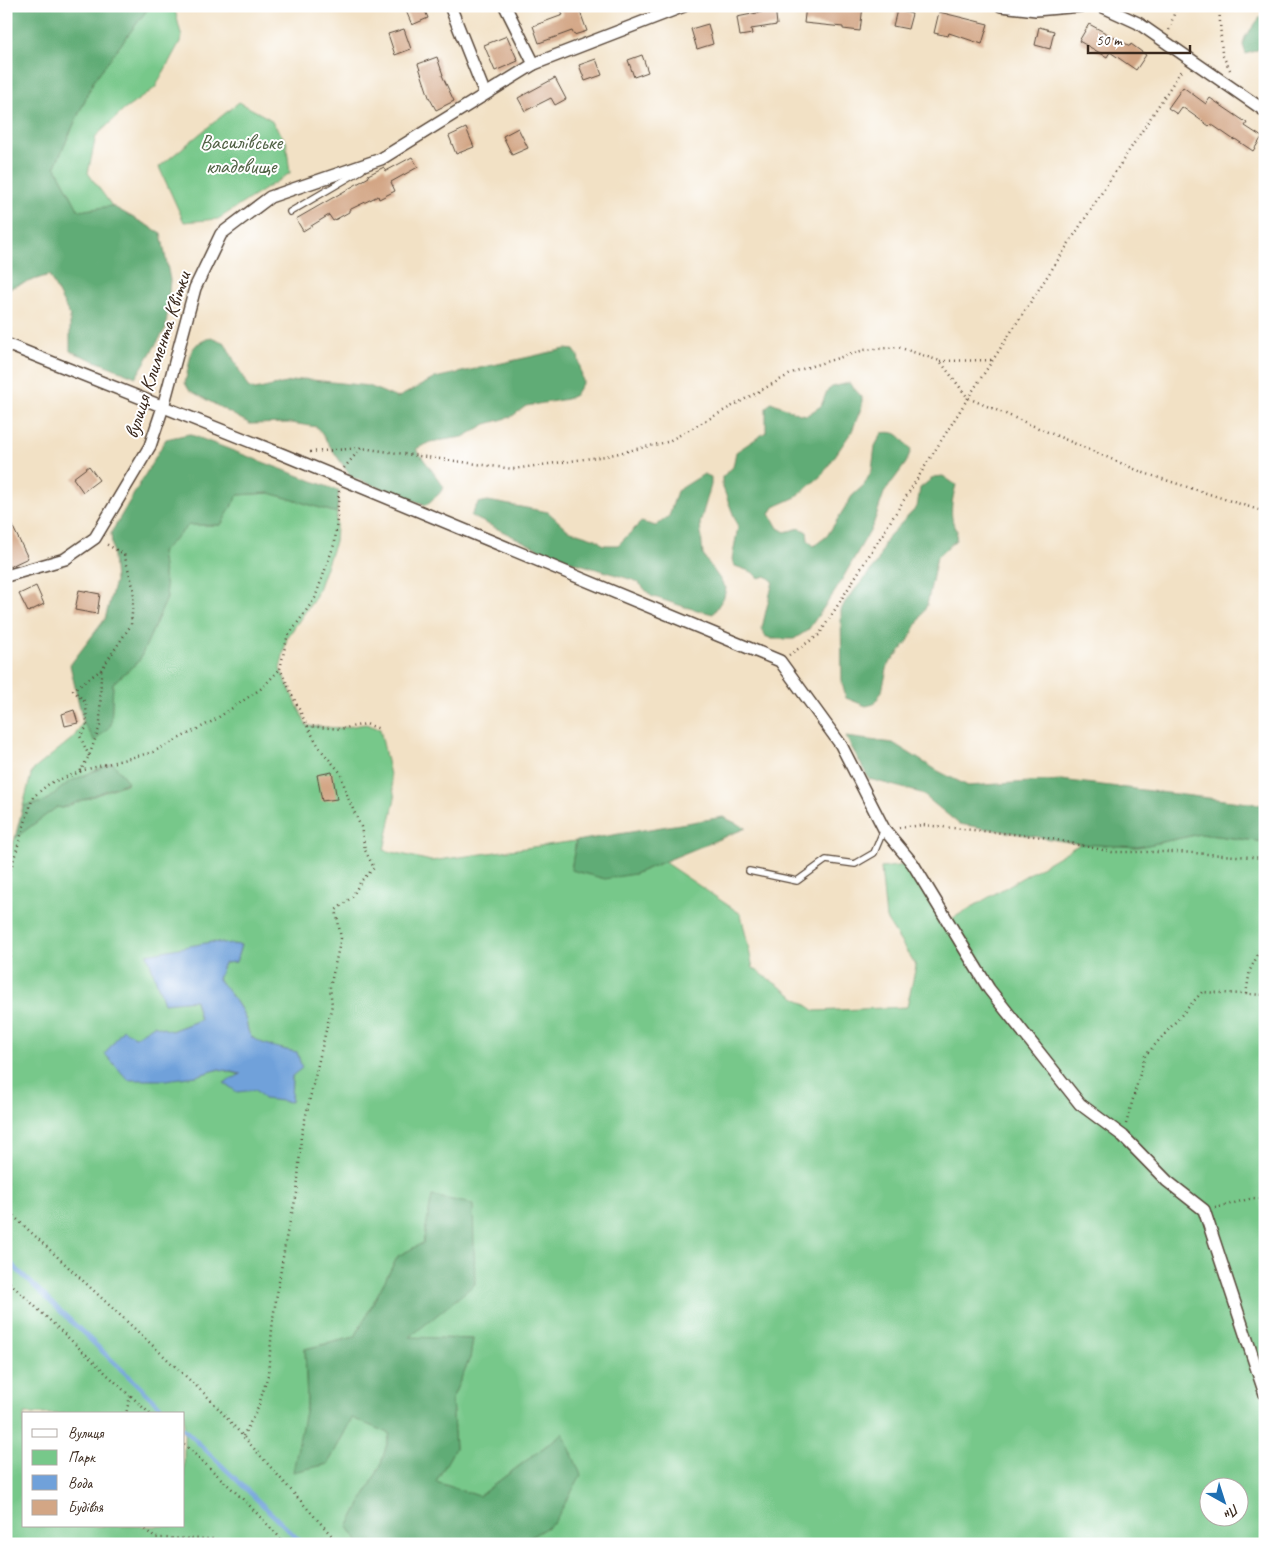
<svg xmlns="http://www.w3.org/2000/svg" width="1271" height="1550" font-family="Caveat,sans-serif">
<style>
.green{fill:#77c88a;stroke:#597954;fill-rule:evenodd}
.forest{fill:#61ac76;stroke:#4e6b4a}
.water{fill:#70a1da;stroke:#56667c}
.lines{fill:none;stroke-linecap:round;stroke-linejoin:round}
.stream{stroke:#70a1da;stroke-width:4.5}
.building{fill:#d3a685}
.service-casing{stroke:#564537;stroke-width:8}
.minor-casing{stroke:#564537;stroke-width:14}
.path{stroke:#564537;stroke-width:2.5;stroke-dasharray:1 4;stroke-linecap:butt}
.service{stroke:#fff;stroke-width:5.5}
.minor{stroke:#fff;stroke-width:11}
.labels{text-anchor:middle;stroke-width:4;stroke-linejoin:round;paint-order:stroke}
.park-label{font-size:21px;fill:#506144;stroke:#fff}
.street-label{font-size:21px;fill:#3b2a1e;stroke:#fff}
</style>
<rect width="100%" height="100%" fill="#fff"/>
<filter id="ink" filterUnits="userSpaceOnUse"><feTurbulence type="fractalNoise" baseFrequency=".02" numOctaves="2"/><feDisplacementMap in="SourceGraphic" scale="10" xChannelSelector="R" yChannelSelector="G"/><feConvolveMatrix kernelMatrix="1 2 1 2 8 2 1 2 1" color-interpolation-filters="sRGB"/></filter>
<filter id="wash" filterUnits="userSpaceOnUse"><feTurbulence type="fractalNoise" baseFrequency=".0096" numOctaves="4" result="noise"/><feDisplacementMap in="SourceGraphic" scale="20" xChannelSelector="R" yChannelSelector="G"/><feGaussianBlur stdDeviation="1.12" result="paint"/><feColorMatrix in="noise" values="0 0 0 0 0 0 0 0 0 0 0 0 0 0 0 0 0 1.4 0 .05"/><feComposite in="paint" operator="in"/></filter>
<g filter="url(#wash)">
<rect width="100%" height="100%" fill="#f2e1c5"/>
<!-- green -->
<g class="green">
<path d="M 150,6 L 174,6 L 182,38 L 155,88 L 124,110 L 96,136 L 88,173 L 112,206 L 79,211 L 55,166 L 94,80 Z"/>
<path d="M 239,102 L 270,119 L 286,141 L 290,173 L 218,219 L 184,222 L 159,167 Z"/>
<path d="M 270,493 L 337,513 L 335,542 L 315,598 L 287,638 L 280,669 L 307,726 L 340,728 L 366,724 L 380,729 L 395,798 L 384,850 L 431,861 L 576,841 L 571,870 L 634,874 L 664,862 L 741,914 L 753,968 L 815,1011 L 907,1007 L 916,966 L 886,919 L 881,868 L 913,864 L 948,921 L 1080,844 L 1138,847 L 1200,834 L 1265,842 L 1265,1544 L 519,1544 L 554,1523 L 563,1433 L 479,1496 L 436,1482 L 455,1448 L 452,1399 L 470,1358 L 473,1339 L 409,1338 L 433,1196 L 423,1243 L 398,1256 L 355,1337 L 305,1349 L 307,1401 L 294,1471 L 328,1464 L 352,1417 L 390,1434 L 380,1467 L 348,1527 L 360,1544 L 6,1544 L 6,866 L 15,838 L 57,807 L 62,808 L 128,783 L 113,763 L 69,782 L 44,802 L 23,806 L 32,771 L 74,737 L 83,722 L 95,741 L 111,725 L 113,683 L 139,661 L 167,598 L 161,552 L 189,525 L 221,525 L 237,495 ZM 211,942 L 241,945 L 236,962 L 224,963 L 218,979 C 228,991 241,1005 246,1021 C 248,1027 247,1034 253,1038 C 259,1044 288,1051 297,1052 L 292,1076 L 291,1101 L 256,1090 L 242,1075 L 219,1069 L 196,1076 L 116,1039 L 123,1030 L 135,1037 L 171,1031 L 200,1020 L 195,1000 ZM 24,1414 L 184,1414 L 184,1526 L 24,1526 ZM 1208,1488 L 1238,1488 L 1238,1518 L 1208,1518 Z"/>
</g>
<!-- forest -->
<g class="forest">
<path d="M 6,6 L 78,6 L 79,8 L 81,6 L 150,6 L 94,80 L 55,166 L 79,211 L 112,206 L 161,233 L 170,280 L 166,328 L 136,377 L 70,351 L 70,316 L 49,275 L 6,289 Z"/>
<path d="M 1265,11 L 1265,47 L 1246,54 L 1243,45 L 1245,37 Z"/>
<path d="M 211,337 L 225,343 L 248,387 L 255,390 L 303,379 L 369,386 L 397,398 L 435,378 L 565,349 L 574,350 L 578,356 L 583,382 L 575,395 L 567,399 L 526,406 L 511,417 L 486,424 L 463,437 L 430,442 L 416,449 L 444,487 L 439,494 L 426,505 L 351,477 L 317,427 L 291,423 L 250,424 L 189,390 L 185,383 L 192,350 L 197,344 Z"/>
<path d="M 849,383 L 862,397 L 862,406 L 852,431 L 822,475 L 796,497 L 774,507 L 770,514 L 778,528 L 785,532 L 800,528 L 807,532 L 808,540 L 814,546 L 827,536 L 852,496 L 864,485 L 872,470 L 875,446 L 882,433 C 899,430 901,438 911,450 L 906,463 L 884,493 L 873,525 L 836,590 L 808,630 L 794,639 L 772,639 L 765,636 L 762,628 L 773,581 L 766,576 L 758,578 L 752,572 L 735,566 L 732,559 L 738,527 L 722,485 L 722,477 L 733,467 L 736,452 L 766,432 L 766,408 L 771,402 L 800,414 L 807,415 L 821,406 L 827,391 L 832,387 Z"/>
<path d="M 189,434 L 339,491 L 337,513 L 270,493 L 238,495 L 221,525 L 189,525 L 161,552 L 167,598 L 139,661 L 113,683 L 111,725 L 95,741 L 83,722 L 70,665 L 105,619 L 115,581 L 111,533 L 166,439 Z"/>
<path d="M 704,474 L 711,477 L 711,485 L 700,523 L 703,555 L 726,588 L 724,597 L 713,614 L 685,607 L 651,596 L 640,584 L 633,580 L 553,556 L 471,516 L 478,503 L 488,501 L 548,512 L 568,530 L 596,539 L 603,545 L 618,545 L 641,522 L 656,526 L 669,516 L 677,491 Z"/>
<path d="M 943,476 L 956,485 C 952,500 948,518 957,531 L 956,540 L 937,557 L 927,605 L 907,643 L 888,665 L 882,691 L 874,704 L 866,706 L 846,698 L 842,683 L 841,610 L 845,602 L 877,563 L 886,539 L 917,507 L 920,488 L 934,477 Z"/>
<path d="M 846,737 L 893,743 L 938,771 L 968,786 L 1061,780 L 1265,805 L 1265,842 L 1200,834 L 1138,847 L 1080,844 L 959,824 L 921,793 L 869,779 Z"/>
<path d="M 113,763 L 128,782 L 62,808 L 57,807 L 15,838 L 23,806 L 44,802 L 69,782 Z"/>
<path d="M 723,817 L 746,828 L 634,874 L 605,879 L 571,870 L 576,841 Z"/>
<path d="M 432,1196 L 473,1204 L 475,1284 L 410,1337 L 473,1339 L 470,1358 L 452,1399 L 455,1448 L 436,1482 L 479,1496 L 563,1433 L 581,1475 L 554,1523 L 519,1544 L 360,1544 L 348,1527 L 380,1467 L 390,1434 L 352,1418 L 328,1464 L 293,1472 L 307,1401 L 305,1349 L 355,1337 L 398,1256 L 423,1243 Z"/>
</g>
<!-- water -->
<path class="water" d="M 211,942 L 241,945 L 236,962 L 224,963 L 218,979 C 228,992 241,1005 246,1021 C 248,1027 247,1034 253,1038 C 260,1044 288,1051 297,1052 L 302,1068 L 292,1076 L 291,1102 L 264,1099 L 256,1090 L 237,1092 L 224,1083 L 241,1074 L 219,1069 L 196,1076 L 166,1080 L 128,1080 L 105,1054 L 123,1029 L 135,1037 L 154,1025 L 171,1031 L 200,1020 L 195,1000 L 164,1003 L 147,954 Z"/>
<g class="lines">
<!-- stream -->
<g class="stream">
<path d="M 6,1259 L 168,1414"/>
<path d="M 184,1429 L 303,1544"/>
</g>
</g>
<g id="blocks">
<!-- building -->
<g class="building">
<path d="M 404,6 L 423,6 L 428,18 L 412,25 Z"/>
<path d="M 559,6 L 578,6 L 587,31 L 574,35 L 572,31 L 539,43 L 533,26 L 563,15 Z"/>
<path d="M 762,6 L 775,6 L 777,25 L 751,29 L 752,34 L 740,36 L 737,17 L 762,12 Z"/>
<path d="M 806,6 L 863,6 L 860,31 L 843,29 L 843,27 L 804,23 Z"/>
<path d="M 897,10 L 912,14 L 908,29 L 893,26 Z"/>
<path d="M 939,12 L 988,24 L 982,44 L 949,33 L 948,36 L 934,33 Z"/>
<path d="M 708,24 L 713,44 L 697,49 L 691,29 Z"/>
<path d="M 1089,24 L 1130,46 L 1131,44 L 1146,55 L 1136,70 L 1110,52 L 1107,57 L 1079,41 Z"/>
<path d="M 1039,27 L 1054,31 L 1050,49 L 1035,45 Z"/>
<path d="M 404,29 L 411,49 L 395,55 L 388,34 Z"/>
<path d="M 507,36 L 518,61 L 495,71 L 484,45 Z"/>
<path d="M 642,55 L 648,72 L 634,77 L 628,60 Z"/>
<path d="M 437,57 L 443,75 L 442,75 L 454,101 L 436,110 L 429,97 L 418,64 Z"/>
<path d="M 596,59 L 602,75 L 585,81 L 579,65 Z"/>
<path d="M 555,78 L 566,99 L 555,105 L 551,98 L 525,111 L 518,98 Z"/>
<path d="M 1183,87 L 1206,104 L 1210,98 L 1247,123 L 1245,126 L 1262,137 L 1253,151 L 1235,139 L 1234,140 L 1211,124 L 1209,126 L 1182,107 L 1177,114 L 1168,108 Z"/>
<path d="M 466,128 L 474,147 L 456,154 L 449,136 Z"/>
<path d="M 518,128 L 528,148 L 512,155 L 503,136 Z"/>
<path d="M 412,157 L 418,167 L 391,182 L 395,191 L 379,199 L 378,196 L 349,210 L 349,212 L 333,221 L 329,215 L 303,231 L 296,219 L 369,177 L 368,175 L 384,167 L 386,171 Z"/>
<path d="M 89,466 L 99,480 L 83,492 L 73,478 Z"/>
<path d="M 6,513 L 28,558 L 9,567 L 6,560 Z"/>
<path d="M 36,586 L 44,604 L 28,612 L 19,594 Z"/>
<path d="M 79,590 L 100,594 L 97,614 L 75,610 Z"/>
<path d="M 74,710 L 78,723 L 65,726 L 62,714 Z"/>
<path d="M 332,772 L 337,799 L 322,801 L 317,775 Z"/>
</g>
</g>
</g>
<g filter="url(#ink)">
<use href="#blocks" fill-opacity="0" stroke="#564537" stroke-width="1"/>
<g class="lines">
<!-- service casing -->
<g class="service-casing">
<g id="service">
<path d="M 290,212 L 362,170"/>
<path d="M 749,871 L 797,881 L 826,860 L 855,864 L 874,853 L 884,829"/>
</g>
</g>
<!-- minor casing -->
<g class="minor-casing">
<g id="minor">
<path d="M 450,6 L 485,94"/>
<path d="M 505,6 L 534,64"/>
<path d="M 1001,6 L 1036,10 L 1081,6"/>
<path d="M 1101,6 L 1138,23 L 1265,111"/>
<path d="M 6,344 L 284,455 L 780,661 L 841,745 L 884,829 L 913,864 L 989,989 L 1080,1104 L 1123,1136 L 1167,1181 L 1204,1210 L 1265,1394"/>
<path d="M 6,576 L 65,559 L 95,538 L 150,446 L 163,407 L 195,288 L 221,234 L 270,197 L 381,159 L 534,64 L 684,6"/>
</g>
</g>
<!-- path -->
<g class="path">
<path d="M 1219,6 L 1222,54 L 1231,72"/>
<path d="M 1169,30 L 1175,11 L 1179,6"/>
<path d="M 940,361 L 993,360"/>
<path d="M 310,452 L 361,448 L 513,469 L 606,456 L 667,442 L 796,371 L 864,350 L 898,347 L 940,361 L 968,398 L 1144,473 L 1265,512"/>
<path d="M 344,468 L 361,448"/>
<path d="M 339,491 L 335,542 L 315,598 L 287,638 L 280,669 L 307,726 L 340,729 L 366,724 L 380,729"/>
<path d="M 789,655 L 819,635 L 968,398 L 1183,68"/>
<path d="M 89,756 L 80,736 L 87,727 L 86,703 L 73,690 L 101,670 L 131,625 L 134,590 L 124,554 L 104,543"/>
<path d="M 80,771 L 153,752 L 213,721 L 262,688 L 280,669"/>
<path d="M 899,828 L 923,825 L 1043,837 L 1112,852 L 1179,852 L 1265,858"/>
<path d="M 6,884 L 33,797 L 50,783 L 80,772 L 89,756 L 100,726 L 101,670"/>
<path d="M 6,942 L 11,953 L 6,968"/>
<path d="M 1246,994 L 1250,970 L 1265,941"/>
<path d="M 1126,1124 L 1145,1056 L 1202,992 L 1265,995"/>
<path d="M 1215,1208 L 1253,1198 L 1265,1199"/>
<path d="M 6,1209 L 209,1398 L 339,1544"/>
<path d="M 6,1279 L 130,1396 L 126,1414"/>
<path d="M 131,1396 L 150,1414"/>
<path d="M 243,1436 L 258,1408 L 268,1375 L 273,1318 L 287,1233 L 297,1193 L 301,1136 L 332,1005 L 330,987 L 341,938 L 336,910 L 352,897 L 361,881 L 374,868 L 365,850 L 361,827 L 348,798 L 340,772 L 321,750 L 307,726"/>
<path d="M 184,1444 L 247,1503 L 286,1544"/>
<path d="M 141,1526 L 155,1538 L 214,1539 L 232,1544"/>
</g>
<!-- service -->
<use href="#service" class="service"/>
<!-- minor -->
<use href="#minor" class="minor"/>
</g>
</g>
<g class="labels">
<!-- park labels -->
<g class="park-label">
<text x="241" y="149">Василівське<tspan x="241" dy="24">кладовище</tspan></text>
</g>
<!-- street labels -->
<g class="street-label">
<text transform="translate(157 355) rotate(-72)" y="7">вулиця Климента Квітки</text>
</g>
</g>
<!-- margin -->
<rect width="1271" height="1550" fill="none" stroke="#fff" stroke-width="25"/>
<!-- legend -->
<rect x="22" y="1412" width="162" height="115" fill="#ffffff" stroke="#b1aaa5"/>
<rect x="32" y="1429" width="25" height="8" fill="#ffffff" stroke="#b1aaa5"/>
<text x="68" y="1438" font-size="15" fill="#3b2a1e">Вулиця</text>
<rect x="32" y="1450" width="25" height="15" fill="#77c88a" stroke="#b1aaa5"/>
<text x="68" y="1462" font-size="15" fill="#3b2a1e">Парк</text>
<rect x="32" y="1475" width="25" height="15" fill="#70a1da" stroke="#b1aaa5"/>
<text x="68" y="1488" font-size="15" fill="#3b2a1e">Вода</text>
<rect x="32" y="1500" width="25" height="15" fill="#d3a685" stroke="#b1aaa5"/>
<text x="68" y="1512" font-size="15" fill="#3b2a1e">Будівля</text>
<!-- north arrow -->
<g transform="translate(1224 1502) rotate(141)"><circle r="24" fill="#ffffff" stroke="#b1aaa5"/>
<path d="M0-4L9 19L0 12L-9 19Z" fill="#1f6fb2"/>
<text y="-8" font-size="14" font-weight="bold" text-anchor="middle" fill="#3b2a1e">Пн</text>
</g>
<!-- scale -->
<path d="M1088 45v8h102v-8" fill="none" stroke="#3b2a1e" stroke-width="2.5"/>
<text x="1096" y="45" font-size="15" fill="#3b2a1e" stroke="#ffffff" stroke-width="4" paint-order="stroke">50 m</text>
</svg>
